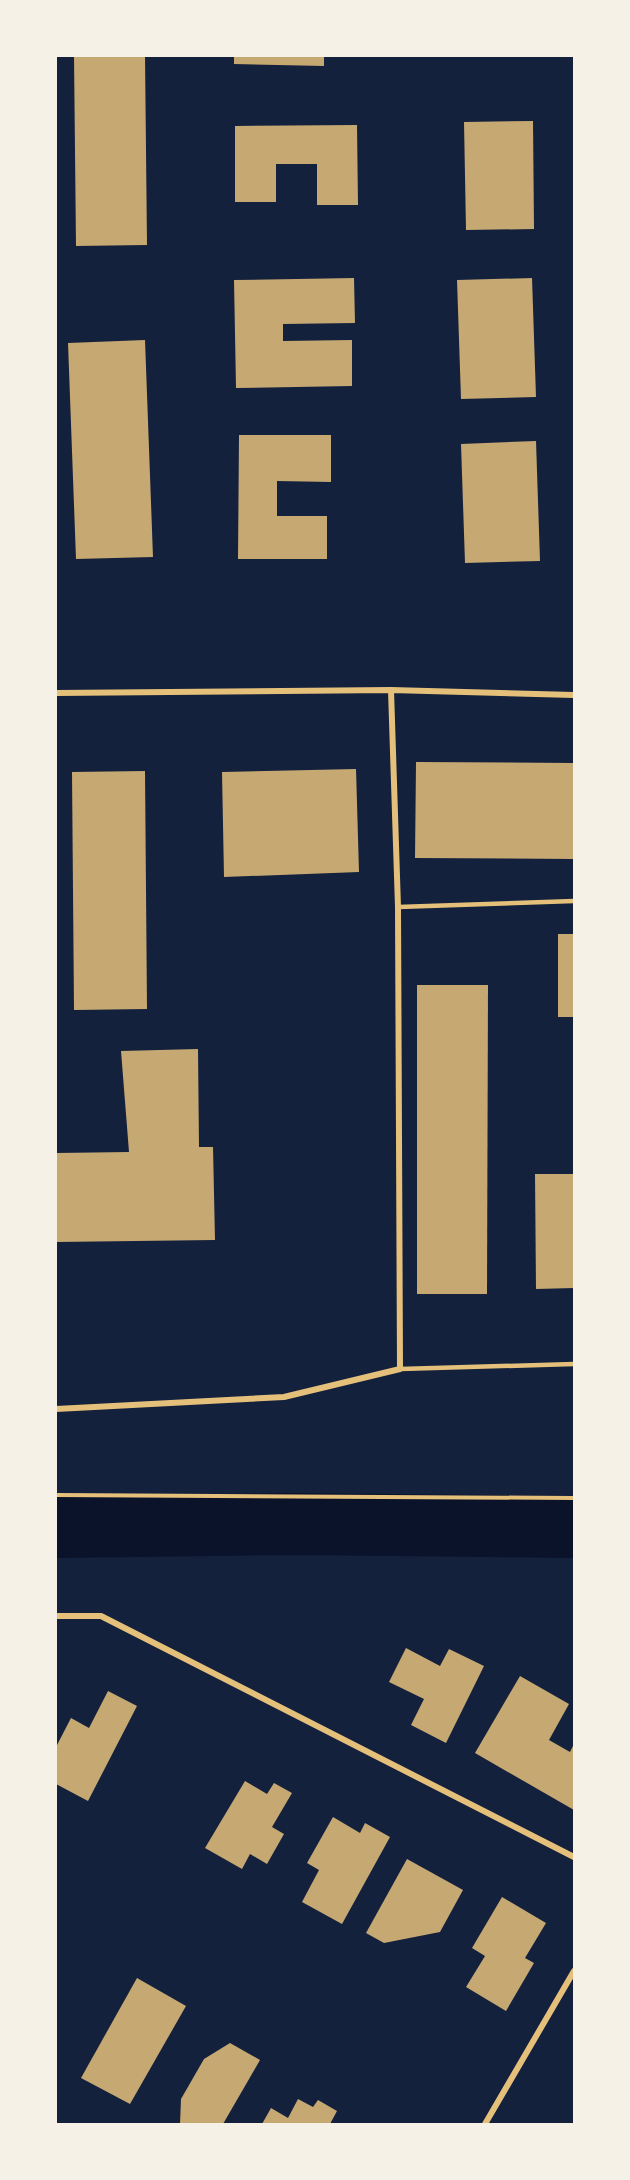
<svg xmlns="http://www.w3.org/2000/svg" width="630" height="2180" font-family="Ubuntu,sans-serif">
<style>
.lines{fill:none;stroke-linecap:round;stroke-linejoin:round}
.river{stroke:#0b132b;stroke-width:62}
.building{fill:#c6a872}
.path{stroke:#e5c07b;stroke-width:4}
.service{stroke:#e5c07b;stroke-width:4.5}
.minor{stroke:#e5c07b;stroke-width:6}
</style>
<rect width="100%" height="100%" fill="#14213d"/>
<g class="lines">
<!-- river -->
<path class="river" d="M 56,1527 L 292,1524 L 574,1527"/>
</g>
<!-- building -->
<g class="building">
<path d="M 74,56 L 145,56 L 147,245 L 76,246 Z"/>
<path d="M 234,56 L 324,56 L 324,66 L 234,64 Z"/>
<path d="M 533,121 L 534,229 L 466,230 L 464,122 Z"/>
<path d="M 357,125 L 358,205 L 317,205 L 317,164 L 276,164 L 276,202 L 235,202 L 235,126 Z"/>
<path d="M 354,278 L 355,323 L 283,324 L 283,341 L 352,340 L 352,386 L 236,388 L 234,280 Z"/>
<path d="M 532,278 L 536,397 L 461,399 L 457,280 Z"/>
<path d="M 145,340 L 153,557 L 76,559 L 68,343 Z"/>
<path d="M 239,435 L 331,435 L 331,482 L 277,481 L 277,516 L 327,516 L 327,559 L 238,559 Z"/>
<path d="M 536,441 L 540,561 L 465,563 L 461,444 Z"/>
<path d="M 416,762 L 574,763 L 574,859 L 415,858 Z"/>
<path d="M 356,769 L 359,872 L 224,877 L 222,772 Z"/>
<path d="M 145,771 L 147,1009 L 74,1010 L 72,772 Z"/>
<rect x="558" y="934" width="16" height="83"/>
<path d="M 417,985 L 488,985 L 487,1294 L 417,1294 Z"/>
<path d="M 198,1049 L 199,1147 L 213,1147 L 215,1240 L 56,1242 L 56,1153 L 129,1152 L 121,1051 Z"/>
<path d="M 535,1174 L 574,1174 L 574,1288 L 536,1289 Z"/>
<path d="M 406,1648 L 440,1666 L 449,1649 L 484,1666 L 446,1743 L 411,1725 L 424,1699 L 389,1682 Z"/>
<path d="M 520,1676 L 569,1704 L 549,1740 L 570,1752 L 574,1744 L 574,1810 L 475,1753 Z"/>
<path d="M 108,1691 L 137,1706 L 88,1801 L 56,1784 L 56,1747 L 71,1718 L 89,1728 Z"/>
<path d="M 245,1781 L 267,1794 L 274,1783 L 292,1793 L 272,1827 L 284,1834 L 267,1864 L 250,1854 L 242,1869 L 205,1848 Z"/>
<path d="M 333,1817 L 360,1833 L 365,1823 L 390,1837 L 342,1924 L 302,1902 L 319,1870 L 307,1863 Z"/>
<path d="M 407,1859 L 463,1890 L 440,1932 L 384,1943 L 366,1933 Z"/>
<path d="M 502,1897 L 546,1923 L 525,1958 L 534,1963 L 506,2011 L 466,1987 L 485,1956 L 472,1948 Z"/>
<path d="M 137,1978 L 186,2006 L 130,2104 L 81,2078 Z"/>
<path d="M 230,2043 L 260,2060 L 223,2124 L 180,2124 L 181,2099 L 204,2059 Z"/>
<path d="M 298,2099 L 313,2107 L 318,2100 L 337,2111 L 330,2124 L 262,2124 L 271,2108 L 288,2118 Z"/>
</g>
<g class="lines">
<!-- path -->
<path class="path" d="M 56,1495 L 574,1498"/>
<!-- service -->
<g class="service">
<path d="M 398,907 L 574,901"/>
<path d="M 400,1369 L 574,1364"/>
</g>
<!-- minor -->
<g class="minor">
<path d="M 56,693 L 391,690 L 574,695"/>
<path d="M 56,1409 L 284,1397 L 400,1369 L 398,907 L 391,690"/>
<path d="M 56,1616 L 101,1616 L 574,1857"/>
<path d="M 485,2124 L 574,1971"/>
</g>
</g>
<!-- border -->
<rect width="630" height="2180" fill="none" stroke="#f6f1e7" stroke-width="114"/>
</svg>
